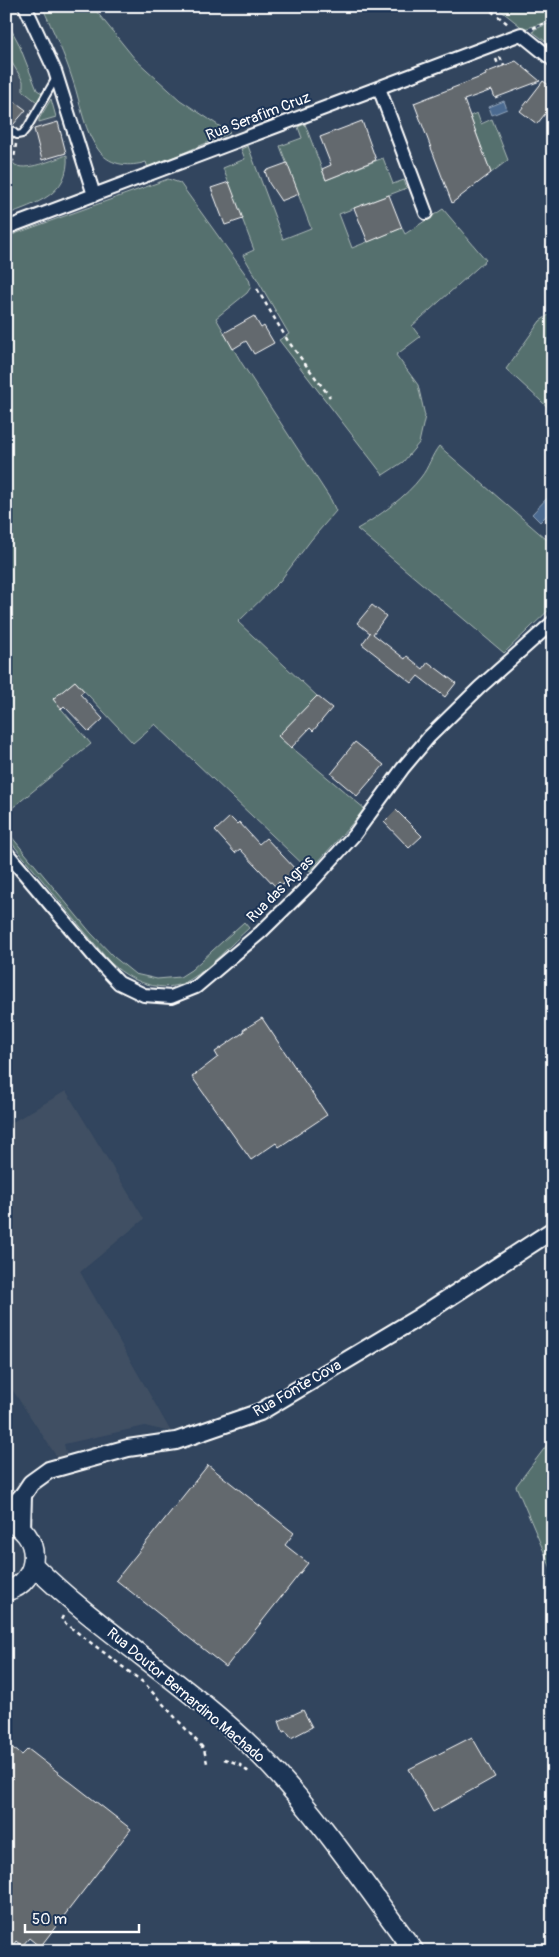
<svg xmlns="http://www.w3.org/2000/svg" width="559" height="1957" font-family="Pangolin,sans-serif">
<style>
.built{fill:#415063}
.green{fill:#55706e;stroke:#aab8b6}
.water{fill:#4b6b90;stroke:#93a6bc}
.building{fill:#63696e;stroke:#fff}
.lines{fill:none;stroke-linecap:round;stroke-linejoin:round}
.service-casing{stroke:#fff;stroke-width:10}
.minor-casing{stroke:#fff;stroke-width:16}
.tertiary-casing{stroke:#fff;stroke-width:20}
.secondary-casing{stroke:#fff;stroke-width:22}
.path{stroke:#fff;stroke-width:2.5;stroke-dasharray:4 4;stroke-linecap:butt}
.service{stroke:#1d3557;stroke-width:6}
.minor{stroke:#1d3557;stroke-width:12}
.tertiary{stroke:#1d3557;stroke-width:16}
.secondary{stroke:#1d3557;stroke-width:19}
.labels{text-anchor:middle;stroke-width:4;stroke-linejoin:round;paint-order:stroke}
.street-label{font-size:15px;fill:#fff;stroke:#1d3557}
</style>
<rect width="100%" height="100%" fill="#32455e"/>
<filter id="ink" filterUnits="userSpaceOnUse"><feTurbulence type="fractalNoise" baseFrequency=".02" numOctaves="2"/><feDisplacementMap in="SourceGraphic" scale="10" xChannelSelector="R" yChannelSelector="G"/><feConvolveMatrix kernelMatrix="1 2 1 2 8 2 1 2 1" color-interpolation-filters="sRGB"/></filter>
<g filter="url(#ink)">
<!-- built -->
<g class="built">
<path d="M 6,20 L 18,42 L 37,90 L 51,99 L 67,161 L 66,169 L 61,183 L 49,196 L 6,215 Z"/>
<path d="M 66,1091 L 144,1219 L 80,1272 L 171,1432 L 145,1426 L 64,1444 L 66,1453 L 61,1463 L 6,1380 L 6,1126 Z"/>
</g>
<!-- green -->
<g class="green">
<path d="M 42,6 L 92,6 L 135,59 L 180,100 L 230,133 L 148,168 L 146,162 C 130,167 111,166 100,152 C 84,133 81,104 73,81 C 65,55 53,31 42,6 Z"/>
<path d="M 495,6 L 553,6 L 553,20 L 524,29 Z"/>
<path d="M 6,20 L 18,42 L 37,90 L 42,93 L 37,102 L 23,91 L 23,81 L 6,53 Z"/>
<path d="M 548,24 L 553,24 L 553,47 L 533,32 L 535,29 Z"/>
<path d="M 51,99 L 56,117 L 39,122 L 39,119 Z"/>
<path d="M 477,113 L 481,124 L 492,119 L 508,160 L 491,173 L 470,116 Z"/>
<path d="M 305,124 L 326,180 L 383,158 L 393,184 L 404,180 L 407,188 L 339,214 L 352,248 L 402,228 L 405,234 L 443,209 L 486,260 L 412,326 L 420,337 L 396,355 L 418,385 L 425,416 L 419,443 L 403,462 L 383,475 L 279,340 L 289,334 L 243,255 L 254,250 L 223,168 L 245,159 L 241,149 L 248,146 L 283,239 L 311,228 L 280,146 L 302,138 L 298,127 Z"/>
<path d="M 6,150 C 8,155 10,160 14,164 C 23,173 55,159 67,155 C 70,195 36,203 6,215 Z"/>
<path d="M 168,179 L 180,183 L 249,279 L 251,287 L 247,293 L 216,318 L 241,362 L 331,500 L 336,511 L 311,540 L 280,581 L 238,622 L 317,696 L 278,736 L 365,809 L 310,871 L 155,724 L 133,743 L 75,681 L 53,699 L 91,744 L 6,813 L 6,237 Z"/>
<path d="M 553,312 L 553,412 L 506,369 L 540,321 Z"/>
<path d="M 439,446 L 553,545 L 553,606 L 504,653 L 357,529 C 378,517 407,496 421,477 C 429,467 431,456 439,446 Z"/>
<path d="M 6,830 L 91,933 L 114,957 L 135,974 L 157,979 L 180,977 L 191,970 L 244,922 L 249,928 C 232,943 210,968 191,979 C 164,997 128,981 108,960 L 6,836 Z"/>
<path d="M 553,1437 L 553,1573 L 516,1486 Z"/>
</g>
<!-- water -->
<g class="water">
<path d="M 504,101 L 507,109 L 492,115 L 489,107 Z"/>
<path d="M 550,495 L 553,496 L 553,509 L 540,522 L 532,514 Z"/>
</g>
<!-- building -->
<g class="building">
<path d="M 516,61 L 540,81 L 495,98 L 492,90 L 464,100 L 491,173 L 452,203 L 414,103 L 486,75 L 485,73 Z"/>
<path d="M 543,81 L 553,88 L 553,104 L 537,124 L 520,111 Z"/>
<path d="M 6,95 L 26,110 L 13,125 L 10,124 L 6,126 Z"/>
<path d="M 362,121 L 376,160 L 326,180 L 322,169 L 331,165 L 320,137 Z"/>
<path d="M 58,122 L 66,153 L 42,160 L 34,129 Z"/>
<path d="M 287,163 L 299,194 L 281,201 L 269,183 L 265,171 Z"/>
<path d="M 229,182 L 243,219 L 225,225 L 211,188 Z"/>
<path d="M 389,195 L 402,228 L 368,242 L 354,208 Z"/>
<path d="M 254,316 L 261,328 L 264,326 L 274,343 L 254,354 L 246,341 L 233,349 L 224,333 Z"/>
<path d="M 372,605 L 386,616 L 373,634 L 405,659 L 407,656 L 423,669 L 428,662 L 456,683 L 445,697 L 418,676 L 412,683 L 362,644 L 370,633 L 357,623 Z"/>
<path d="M 75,681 L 84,691 L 80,694 L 103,719 L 89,732 L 64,706 L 61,709 L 53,699 Z"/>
<path d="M 317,696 L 332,708 L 313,731 L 310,728 L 291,748 L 278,736 Z"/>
<path d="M 355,742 L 384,765 L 357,796 L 331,774 L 340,763 L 339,762 Z"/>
<path d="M 396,810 L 422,836 L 409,848 L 384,822 Z"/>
<path d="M 230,817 L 237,824 L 239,822 L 259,844 L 266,838 L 297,871 L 282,885 L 279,882 L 275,886 L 240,849 L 235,853 L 215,831 Z"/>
<path d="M 262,1018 L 327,1115 L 279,1147 L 276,1143 L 251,1160 L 192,1077 L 218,1057 L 215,1052 L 244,1032 L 243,1030 Z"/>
<path d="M 208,1465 L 294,1533 L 285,1545 L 308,1563 L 226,1667 L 116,1580 Z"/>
<path d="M 303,1710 L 312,1727 L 291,1738 L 286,1731 L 283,1732 L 279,1721 Z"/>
<path d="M 472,1737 L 495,1777 L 433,1812 L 409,1769 Z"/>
<path d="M 6,1743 L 22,1755 L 28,1749 L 131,1829 L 40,1947 L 29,1938 L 22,1946 L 16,1941 L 9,1951 L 6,1951 Z"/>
</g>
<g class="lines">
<!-- service casing -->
<g class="service-casing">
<path id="service" d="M 10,129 L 17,135 L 22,134 L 27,128 L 56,78"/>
</g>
<!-- minor casing -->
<g class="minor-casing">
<g id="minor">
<path d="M 25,6 L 55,71 L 94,195"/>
<path d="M 379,88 L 426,213"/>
<path d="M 6,228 L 521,34 L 553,60"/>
<path d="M 6,852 L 98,961 L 119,983 L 144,995 L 171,997 L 196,987 L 261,932 L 310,884 L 355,834 L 403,768 L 429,737 L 479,688 L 553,622"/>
</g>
</g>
<!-- tertiary casing -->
<g class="tertiary-casing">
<g id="tertiary">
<path d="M 6,1513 L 23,1495 L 31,1483 L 49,1470 L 128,1448 L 176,1441 L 260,1412 L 419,1317 L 553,1230"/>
<path d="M 22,1529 L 23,1495"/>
</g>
</g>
<!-- secondary casing -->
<g class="secondary-casing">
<g id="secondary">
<path d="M 6,1522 C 43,1530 42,1583 6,1591"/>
<path d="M 33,1565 C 104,1635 192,1686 262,1757 C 319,1816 365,1885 414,1951"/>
</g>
</g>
<!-- path -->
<g class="path">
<path d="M 485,6 L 508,24"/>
<path d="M 533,28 L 550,21 L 553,22"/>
<path d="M 500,57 L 504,66"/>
<path d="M 496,59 L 499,67"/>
<path d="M 6,169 L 14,159 L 16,144"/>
<path d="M 257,289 L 288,341 L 330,397"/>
<path d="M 63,1616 L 61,1620 L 144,1683 L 204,1749 L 207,1763"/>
<path d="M 224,1759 L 239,1764 L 247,1771 L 250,1768"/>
</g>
<!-- service -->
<use href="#service" class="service"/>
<!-- minor -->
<use href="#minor" class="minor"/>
<!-- tertiary -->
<use href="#tertiary" class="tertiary"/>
<!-- secondary -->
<use href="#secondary" class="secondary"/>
</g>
</g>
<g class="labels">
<!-- street labels -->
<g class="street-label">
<text transform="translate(258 116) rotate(-21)" y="5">Rua Serafim Cruz</text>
<text transform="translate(280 889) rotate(-45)" y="5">Rua das Agras</text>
<text transform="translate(297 1388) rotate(-30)" y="5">Rua Fonte Cova</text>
<text transform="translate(186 1695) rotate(40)" y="5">Rua Doutor Bernardino Machado</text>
</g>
</g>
<!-- margin -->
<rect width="559" height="1957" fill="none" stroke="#1d3557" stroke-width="25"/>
<rect x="12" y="12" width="534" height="1932" fill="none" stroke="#fff" stroke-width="2" filter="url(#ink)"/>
<!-- scale -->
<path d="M25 1924v8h114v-8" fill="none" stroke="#ffffff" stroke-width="2.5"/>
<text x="32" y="1924" font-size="15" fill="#ffffff" stroke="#1d3557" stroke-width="4" paint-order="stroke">50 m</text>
</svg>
